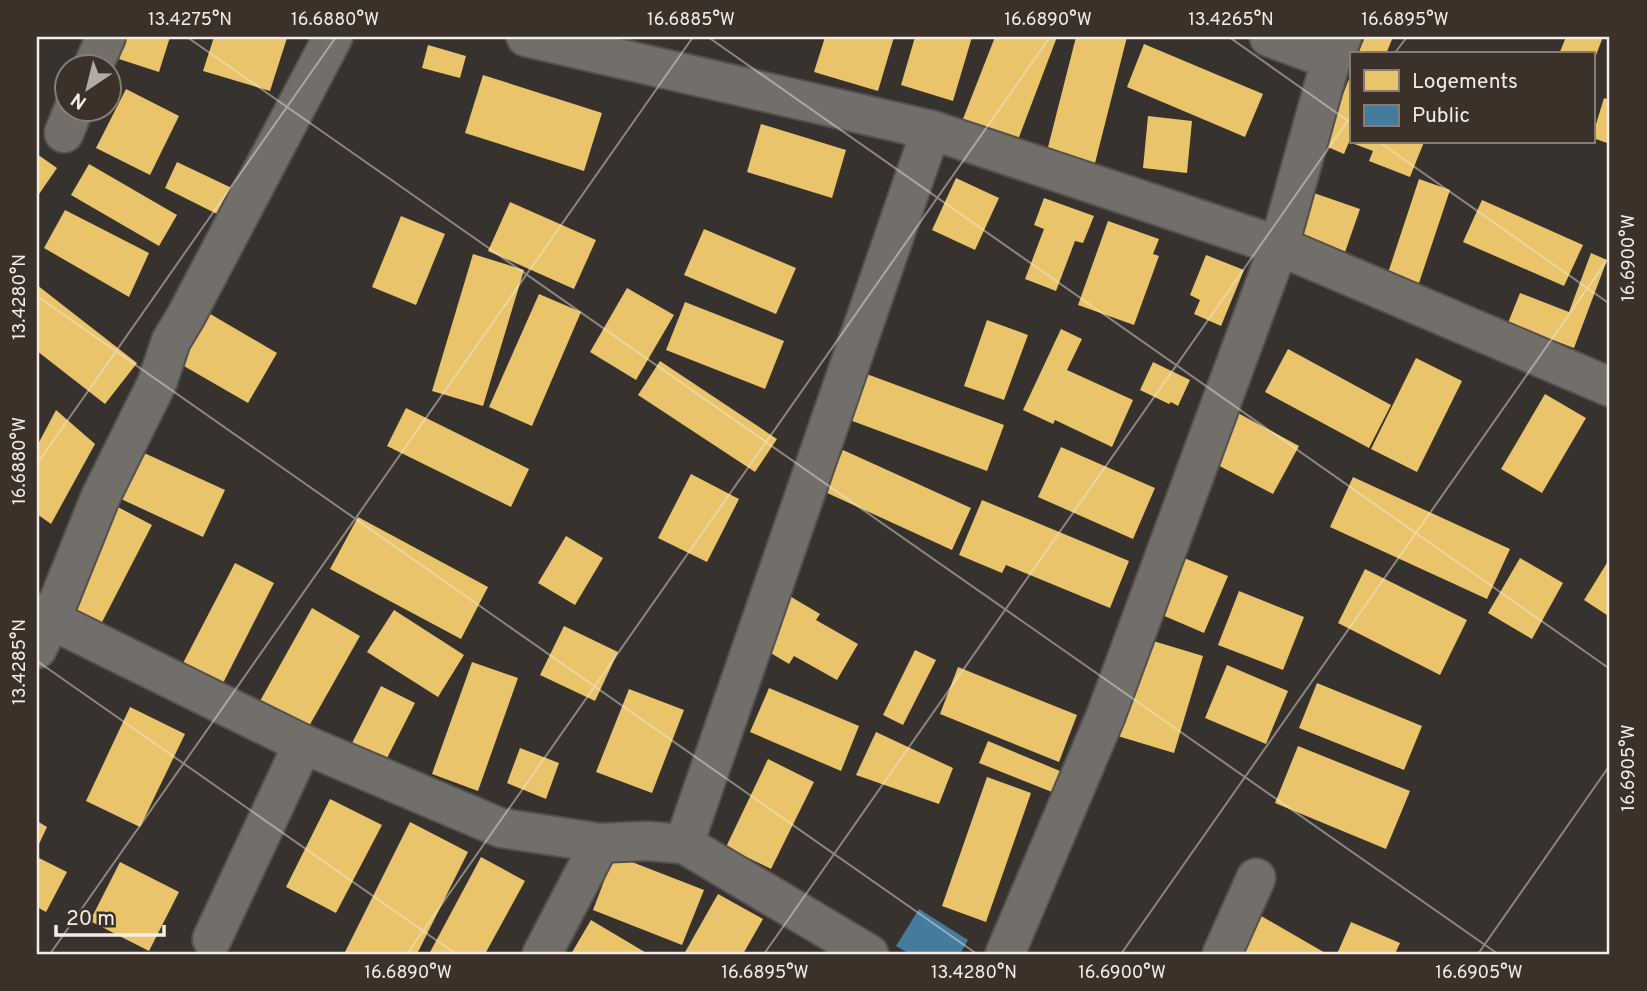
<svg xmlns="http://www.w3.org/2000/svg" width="1647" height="991" font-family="Overpass,sans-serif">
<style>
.homes{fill:#e9c46a}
.public{fill:#457b9d}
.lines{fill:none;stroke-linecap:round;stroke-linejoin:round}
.street-casing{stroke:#55504d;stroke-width:42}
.street{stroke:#726e6a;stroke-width:38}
.ticks{fill:none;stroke:#f3ece7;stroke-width:2;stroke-opacity:0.45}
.neatline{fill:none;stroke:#f3ece7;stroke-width:2.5}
.ticks-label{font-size:18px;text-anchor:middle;fill:#f3ece7}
</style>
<rect width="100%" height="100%" fill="#37322d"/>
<!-- homes -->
<g class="homes">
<path d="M 126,37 L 170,37 L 159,72 L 119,59 Z"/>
<path d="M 214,37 L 287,38 L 270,91 L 203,71 Z"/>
<path d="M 825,37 L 894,37 L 878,91 L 814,72 Z"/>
<path d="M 915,37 L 972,37 L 953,101 L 901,85 Z"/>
<path d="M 995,37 L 1057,37 L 1016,145 L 961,124 Z"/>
<path d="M 1076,37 L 1127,37 L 1093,171 L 1045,159 Z"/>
<path d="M 1365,37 L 1393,37 L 1386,54 L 1358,54 Z"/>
<path d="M 1566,37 L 1603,37 L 1593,63 L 1593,54 L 1559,54 Z"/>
<path d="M 1144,44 L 1263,94 L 1245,137 L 1127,87 Z"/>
<path d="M 428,45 L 466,56 L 460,78 L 422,68 Z"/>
<path d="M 1351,74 L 1351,142 L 1424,142 L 1410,177 L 1369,161 L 1373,151 L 1349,142 L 1344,154 L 1323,145 Z"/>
<path d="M 483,75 L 602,113 L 584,171 L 465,133 Z"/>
<path d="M 126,89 L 179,116 L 150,175 L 96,148 Z"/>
<path d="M 1604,98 L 1610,100 L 1610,144 L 1593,138 L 1593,134 Z"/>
<path d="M 1148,116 L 1192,121 L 1187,173 L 1143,168 Z"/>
<path d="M 761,124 L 846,150 L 832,198 L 747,172 Z"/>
<path d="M 37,154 L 57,168 L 37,197 Z"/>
<path d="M 177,162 L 236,190 L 223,217 L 165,188 Z"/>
<path d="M 89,164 L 177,215 L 159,246 L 71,195 Z"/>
<path d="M 956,178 L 999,198 L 975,250 L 932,230 Z"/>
<path d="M 1419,179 L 1450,190 L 1419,283 L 1388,273 Z"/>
<path d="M 1311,192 L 1360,209 L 1344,255 L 1296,239 Z"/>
<path d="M 1044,198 L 1094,216 L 1083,243 L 1075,241 L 1056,291 L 1025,279 L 1044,229 L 1034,225 Z"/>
<path d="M 1482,200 L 1583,245 L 1564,286 L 1463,242 Z"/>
<path d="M 510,202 L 596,240 L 574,289 L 488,251 Z"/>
<path d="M 65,210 L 149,253 L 129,297 L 44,248 Z"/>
<path d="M 401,216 L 445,234 L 416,305 L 372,287 Z"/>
<path d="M 1108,221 L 1159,239 L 1153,254 L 1159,256 L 1134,325 L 1078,305 Z"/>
<path d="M 704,229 L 796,268 L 776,314 L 684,275 Z"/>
<path d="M 1591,253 L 1607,260 L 1574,348 L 1508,323 L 1520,293 L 1569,312 Z"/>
<path d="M 473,254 L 524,270 L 483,406 L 432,391 Z"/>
<path d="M 1206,255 L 1244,270 L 1221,326 L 1194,314 L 1200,300 L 1190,295 Z"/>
<path d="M 37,285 L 137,363 L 105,404 L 37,351 Z"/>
<path d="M 627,288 L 674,315 L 636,380 L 590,352 Z"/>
<path d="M 539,294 L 581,312 L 532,426 L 489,407 Z"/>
<path d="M 685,302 L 784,341 L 765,389 L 666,350 Z"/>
<path d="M 200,308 L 277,353 L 248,403 L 170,358 Z"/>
<path d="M 987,320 L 1028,335 L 1004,400 L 964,386 Z"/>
<path d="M 1061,329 L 1082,339 L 1067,370 L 1133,400 L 1112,447 L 1055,420 L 1053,424 L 1023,410 Z"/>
<path d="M 1288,349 L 1391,405 L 1369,448 L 1265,392 Z"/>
<path d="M 1416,358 L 1462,381 L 1417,472 L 1371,449 Z"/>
<path d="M 660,361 L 777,439 L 755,472 L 638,395 Z"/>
<path d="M 1153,362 L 1190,380 L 1178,406 L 1171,402 L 1169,404 L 1140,390 Z"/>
<path d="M 864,373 L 1004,425 L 987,471 L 847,419 Z"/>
<path d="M 1545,394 L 1586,418 L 1542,493 L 1501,469 Z"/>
<path d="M 406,408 L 529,469 L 511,507 L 387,446 Z"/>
<path d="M 56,410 L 95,444 L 51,524 L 37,514 L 37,446 Z"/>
<path d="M 1238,413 L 1299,446 L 1273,494 L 1212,462 Z"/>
<path d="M 1061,447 L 1155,488 L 1133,539 L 1038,497 Z"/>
<path d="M 843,450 L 971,508 L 952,550 L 825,492 Z"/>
<path d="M 142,452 L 225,490 L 203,537 L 121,499 Z"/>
<path d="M 691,474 L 739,499 L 707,562 L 658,538 Z"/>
<path d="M 1353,477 L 1510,549 L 1487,599 L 1330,527 Z"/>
<path d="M 982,500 L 1129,561 L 1110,608 L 1006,565 L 1002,573 L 959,555 Z"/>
<path d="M 114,505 L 152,525 L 100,626 L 62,607 Z"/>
<path d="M 358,517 L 488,587 L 461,639 L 330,569 Z"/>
<path d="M 566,536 L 603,558 L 575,605 L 538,583 Z"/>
<path d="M 1172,553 L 1228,576 L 1204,633 L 1148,609 Z"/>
<path d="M 1520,558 L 1563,583 L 1532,639 L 1488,613 Z"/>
<path d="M 1610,558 L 1610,617 L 1584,600 Z"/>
<path d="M 235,563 L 274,583 L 221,687 L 181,667 Z"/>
<path d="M 1365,569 L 1467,620 L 1440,675 L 1338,623 Z"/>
<path d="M 1239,591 L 1304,617 L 1283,670 L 1218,645 Z"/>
<path d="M 788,595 L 820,614 L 816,620 L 858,644 L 837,680 L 794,656 L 789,664 L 759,646 Z"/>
<path d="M 312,608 L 360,636 L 308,728 L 260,701 Z"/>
<path d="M 394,610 L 464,655 L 438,697 L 367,652 Z"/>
<path d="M 564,626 L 618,652 L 595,701 L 540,675 Z"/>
<path d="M 1140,637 L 1203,656 L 1174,753 L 1111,734 Z"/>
<path d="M 915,650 L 936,660 L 903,725 L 883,715 Z"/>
<path d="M 472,662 L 518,678 L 478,791 L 432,774 Z"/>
<path d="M 1227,665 L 1288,691 L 1266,744 L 1205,718 Z"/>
<path d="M 958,667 L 1077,715 L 1059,762 L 940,714 Z"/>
<path d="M 1317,683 L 1422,726 L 1404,770 L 1299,728 Z"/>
<path d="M 381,686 L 415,703 L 384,764 L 350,747 Z"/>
<path d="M 769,688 L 859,726 L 841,771 L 750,732 Z"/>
<path d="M 629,689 L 684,710 L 652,793 L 596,772 Z"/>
<path d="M 130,707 L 185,734 L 140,827 L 86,801 Z"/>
<path d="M 876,732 L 953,768 L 939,804 L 856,775 Z"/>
<path d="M 988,741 L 1060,771 L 1052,792 L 979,763 Z"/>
<path d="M 1298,746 L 1410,791 L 1386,849 L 1275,803 Z"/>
<path d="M 520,748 L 559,763 L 546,799 L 507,783 Z"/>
<path d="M 768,759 L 814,782 L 771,869 L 726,847 Z"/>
<path d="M 987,777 L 1031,793 L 986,922 L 942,906 Z"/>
<path d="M 330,799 L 382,825 L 336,913 L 286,887 Z"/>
<path d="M 37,821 L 47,827 L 39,844 L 37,843 Z"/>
<path d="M 410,822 L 468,852 L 417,954 L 344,954 Z"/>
<path d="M 614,855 L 704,890 L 682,945 L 593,910 Z"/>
<path d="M 37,857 L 67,872 L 46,912 L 37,907 Z"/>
<path d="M 481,857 L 525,881 L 485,954 L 429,954 Z"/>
<path d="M 120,862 L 179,892 L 149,951 L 90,921 Z"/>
<path d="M 718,894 L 763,919 L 743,954 L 684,954 Z"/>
<path d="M 1256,913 L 1327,954 L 1234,954 Z"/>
<path d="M 591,920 L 648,954 L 571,954 Z"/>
<path d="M 1351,922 L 1400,943 L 1395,954 L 1337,954 Z"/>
</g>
<!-- public -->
<path class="public" d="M 919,909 L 968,940 L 960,954 L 910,954 L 896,946 Z"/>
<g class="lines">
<!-- street casing -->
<g class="street-casing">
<g id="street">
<path d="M 526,37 L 931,130 L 1279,246 L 1610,387"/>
<path d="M 1269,37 L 1331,60"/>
<path d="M 93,66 L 106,37"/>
<path d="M 64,133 L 74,108"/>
<path d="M 37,613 L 303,744 L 501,828 L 600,843 L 646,841 L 684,844 L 931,130"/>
<path d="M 37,649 L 51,620 L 100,498 L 157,383 L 171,341 L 186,316 L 333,37"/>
<path d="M 684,844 L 869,954"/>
<path d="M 212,939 L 303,744"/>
<path d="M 542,954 L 600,843"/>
<path d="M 1005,954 L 1106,715 L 1279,246 L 1331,60 L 1342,37"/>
<path d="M 1222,954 L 1256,878"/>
</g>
</g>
<!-- street -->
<use href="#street" class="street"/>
</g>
<!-- ticks -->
<path class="ticks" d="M 187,37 L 1498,954M 708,37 L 1610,669M 1229,37 L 1351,123M 1394,54 L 1407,37M 1379,142 L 1610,304M 37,296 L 977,954M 37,464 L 336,37M 37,661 L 456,954M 50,954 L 693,37M 407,954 L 1050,37M 764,954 L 1351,116M 1121,954 L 1610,256M 1478,954 L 1610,765"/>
<!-- border -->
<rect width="1647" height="991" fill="none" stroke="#3b3129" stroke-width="77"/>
<!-- legend -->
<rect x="1350" y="52" width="245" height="91" fill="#3b3129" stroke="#857c75" stroke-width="2"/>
<rect x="1364" y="70" width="35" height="21" fill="#e9c46a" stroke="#857c75" stroke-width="2"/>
<text x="1412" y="88" font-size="21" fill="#f3ece7">Logements</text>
<rect x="1364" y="105" width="35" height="21" fill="#457b9d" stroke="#857c75" stroke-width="2"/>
<text x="1412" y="122" font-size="21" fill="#f3ece7">Public</text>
<!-- north arrow -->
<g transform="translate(88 88) rotate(215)"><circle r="33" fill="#3b3129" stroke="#857c75" stroke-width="2"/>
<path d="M0-5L12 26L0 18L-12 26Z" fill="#b1aba6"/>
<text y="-10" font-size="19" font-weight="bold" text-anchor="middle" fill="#f3ece7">N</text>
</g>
<!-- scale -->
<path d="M56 925v10h108v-10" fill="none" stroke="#f3ece7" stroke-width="3.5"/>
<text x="66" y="925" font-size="21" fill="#f3ece7" stroke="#3b3129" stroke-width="5" paint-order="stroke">20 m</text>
<rect x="38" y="38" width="1570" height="915" class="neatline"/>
<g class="ticks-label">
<text x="190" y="25">13.4275°N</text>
<text x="335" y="25">16.6880°W</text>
<text x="691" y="25">16.6885°W</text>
<text x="1048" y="25">16.6890°W</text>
<text x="1231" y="25">13.4265°N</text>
<text x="1405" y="25">16.6895°W</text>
<text transform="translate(1628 258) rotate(-90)" y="6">16.6900°W</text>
<text transform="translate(19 297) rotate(-90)" y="6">13.4280°N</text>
<text transform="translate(19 461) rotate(-90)" y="6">16.6880°W</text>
<text transform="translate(19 662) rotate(-90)" y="6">13.4285°N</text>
<text transform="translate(1628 768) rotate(-90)" y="6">16.6905°W</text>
<text x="408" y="978">16.6890°W</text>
<text x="765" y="978">16.6895°W</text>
<text x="974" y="978">13.4280°N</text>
<text x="1122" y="978">16.6900°W</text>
<text x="1479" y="978">16.6905°W</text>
</g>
</svg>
